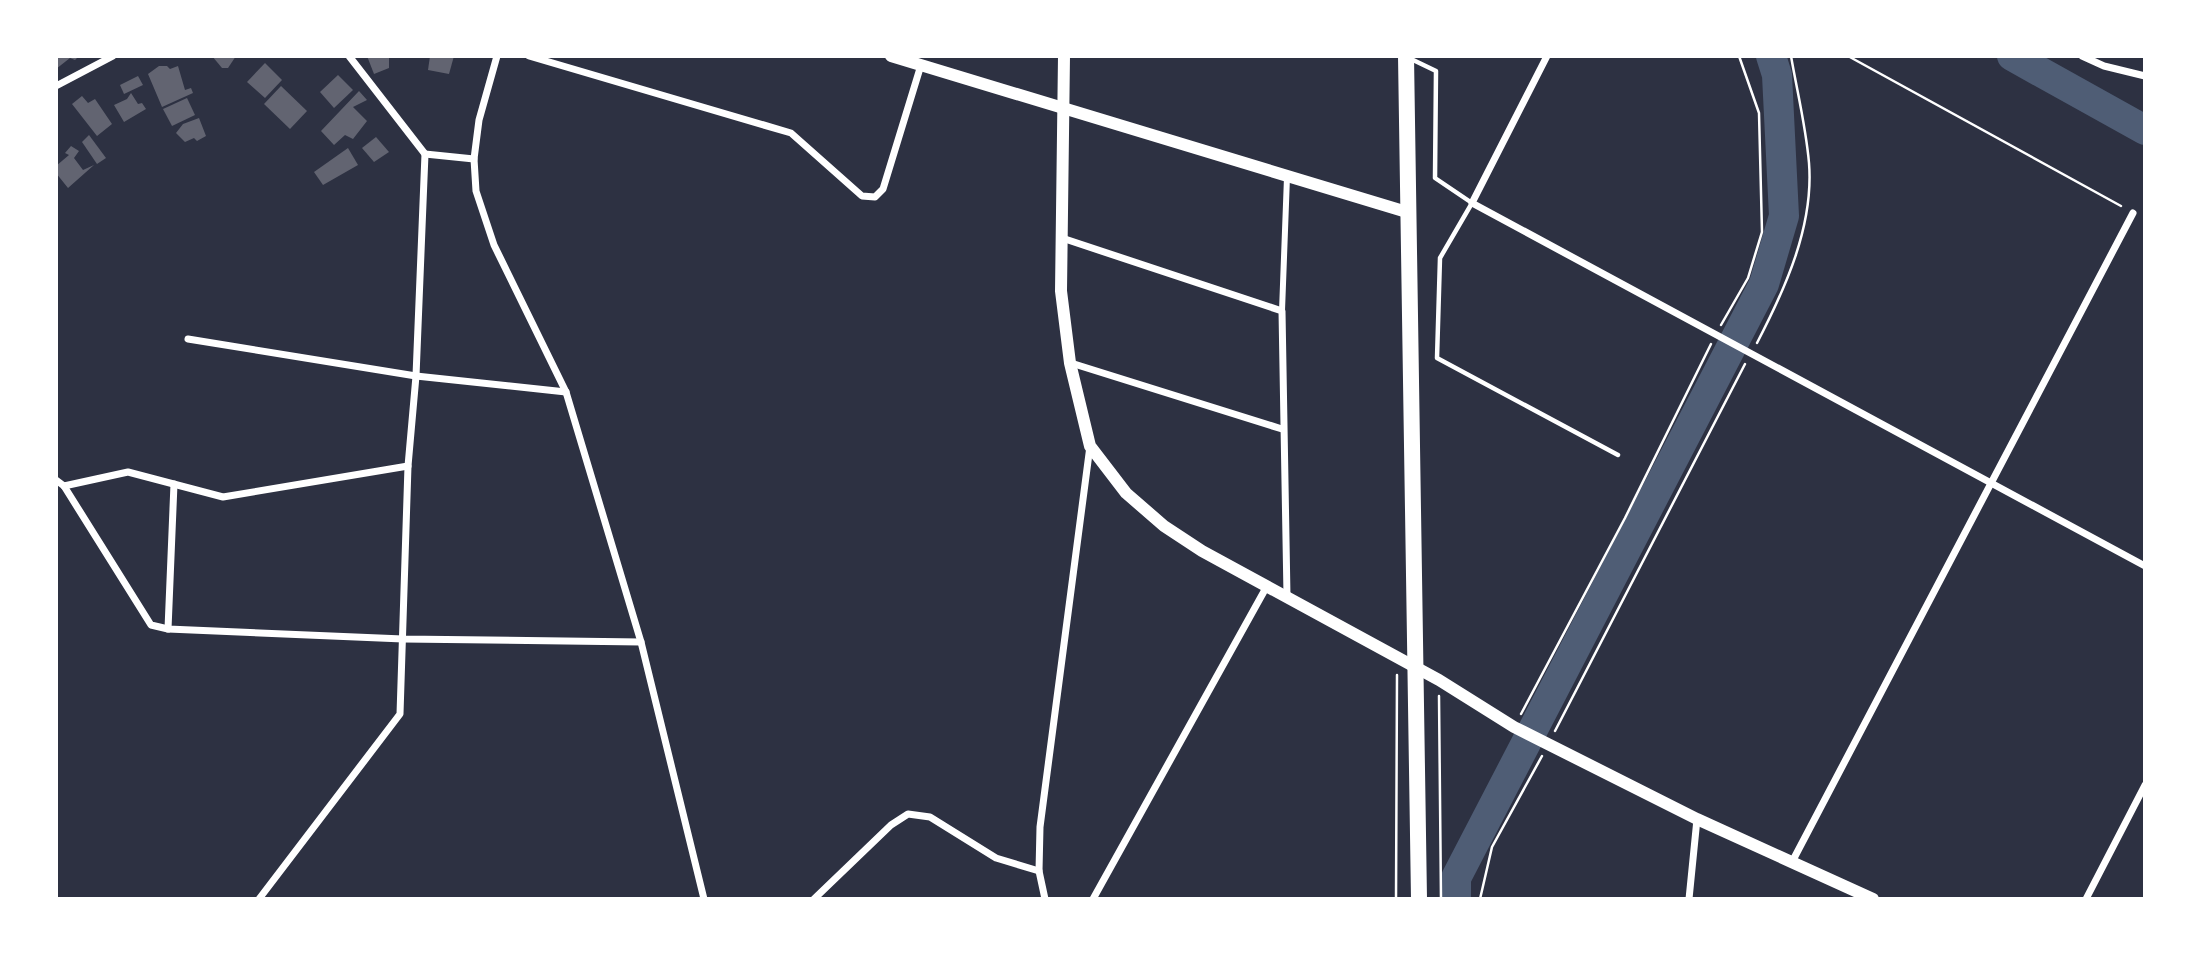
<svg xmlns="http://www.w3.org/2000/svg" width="2201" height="955" font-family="Cabin,sans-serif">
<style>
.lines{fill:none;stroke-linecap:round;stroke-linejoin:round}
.river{stroke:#4f5d75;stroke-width:30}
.building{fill:#626471}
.path{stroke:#fff;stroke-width:2.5}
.service{stroke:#fff;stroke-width:4.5}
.pedestrian{stroke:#fff;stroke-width:6}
.minor{stroke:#fff;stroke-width:7}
.tertiary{stroke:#fff;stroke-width:12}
.trunk{stroke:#fff;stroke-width:16}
</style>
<rect width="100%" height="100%" fill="#2d3142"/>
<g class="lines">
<!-- river -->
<g class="river">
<path d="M 2012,56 L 2145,130"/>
<path d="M 1456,899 L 1456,878 L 1764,284 L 1784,216 L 1777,75 L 1771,56"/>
</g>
</g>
<!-- building -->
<g class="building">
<path d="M 56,56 L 79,56 L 75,60 L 70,58 L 56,69 Z"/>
<path d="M 212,56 L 236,56 L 228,68 L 222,68 Z"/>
<path d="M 367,56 L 389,56 L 389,68 L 374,74 Z"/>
<path d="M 430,56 L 454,56 L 449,74 L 428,70 Z"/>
<path d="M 265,63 L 282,80 L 265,98 L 247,82 Z"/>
<path d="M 159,66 L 167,66 L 170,69 L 178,66 L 185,90 L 191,88 L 193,93 L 162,107 L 148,74 Z"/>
<path d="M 338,75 L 353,90 L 334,108 L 320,92 Z"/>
<path d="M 138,76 L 143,85 L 124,94 L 120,85 Z"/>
<path d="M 281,86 L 307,111 L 290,129 L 264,104 Z"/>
<path d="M 359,91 L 367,100 L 353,107 L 367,121 L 353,139 L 345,135 L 334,145 L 321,131 Z"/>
<path d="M 131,93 L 138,104 L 142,103 L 146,109 L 124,122 L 114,105 L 127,99 Z"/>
<path d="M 82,96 L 88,103 L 95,99 L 112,124 L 97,136 L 72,104 Z"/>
<path d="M 187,98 L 195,115 L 172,126 L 163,109 Z"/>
<path d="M 199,118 L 206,136 L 197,141 L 194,138 L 185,142 L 176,133 L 183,124 Z"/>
<path d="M 89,135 L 106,158 L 97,164 L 82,142 Z"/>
<path d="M 376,137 L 389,152 L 374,162 L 362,148 Z"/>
<path d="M 71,146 L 79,151 L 74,158 L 83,170 L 94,165 L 68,188 L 56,173 L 56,166 L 69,155 L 65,153 Z"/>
<path d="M 348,148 L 358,165 L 323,185 L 314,172 Z"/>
</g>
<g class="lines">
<!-- path -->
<g class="path">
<path d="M 1848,56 L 2121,206"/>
<path d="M 1721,325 L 1748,278 L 1762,232 L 1759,113 L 1739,56"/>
<path d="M 1757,343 C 1785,289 1814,226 1809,163 C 1806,127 1797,91 1791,56"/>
<path d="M 1439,696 L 1441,899"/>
<path d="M 1521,714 L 1625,518 L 1711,344"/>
<path d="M 1555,731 L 1745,364"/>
<path d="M 1396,899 L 1397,675"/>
<path d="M 1480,899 L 1492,847 L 1542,756"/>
</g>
<!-- service -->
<path class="service" d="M 1411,59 L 1436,71 L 1435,178 L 1472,203 L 1440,258 L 1437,358 L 1618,455"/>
<!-- pedestrian -->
<path class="pedestrian" d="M 1282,311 L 1287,177"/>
<!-- minor -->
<g class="minor">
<path d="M 497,56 L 479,120 L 474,159 L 476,191 L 494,245 L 566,392 L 641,642 L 704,899"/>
<path d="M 529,56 L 791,133 L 862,196 L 875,197 L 883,189 L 921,65"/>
<path d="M 1547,56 L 1472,203 L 2145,566"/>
<path d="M 2082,56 L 2104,66 L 2145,76"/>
<path d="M 56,86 L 113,56"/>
<path d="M 425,154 L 474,159"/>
<path d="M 1062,238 L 1282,311 L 1287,596"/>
<path d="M 188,339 L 416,376 L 566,392"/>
<path d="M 1071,363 L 1282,429"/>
<path d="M 56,480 L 64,486 L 151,625 L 168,629 L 403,639 L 641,642"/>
<path d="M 64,486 L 128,472 L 223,497 L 408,466"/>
<path d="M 168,629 L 174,484"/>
<path d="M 1792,862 L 2133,213"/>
<path d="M 259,899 L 400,714 L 408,466 L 416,376 L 425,154 L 349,56"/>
<path d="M 814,899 L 891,825 L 908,814 L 930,817 L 996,858 L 1039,871"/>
<path d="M 1045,899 L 1039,871 L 1040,827 L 1090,446"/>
<path d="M 1093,899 L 1267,586"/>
<path d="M 1689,899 L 1697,819"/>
<path d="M 2086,899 L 2145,785"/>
</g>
<!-- tertiary -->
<g class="tertiary">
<path d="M 891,56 L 1410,213"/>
<path d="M 1064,56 L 1061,291 L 1070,363 L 1090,446 L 1126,493 L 1164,526 L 1202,551 L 1439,680 L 1514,727 L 1697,819 L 1873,899"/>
</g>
<!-- trunk -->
<path class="trunk" d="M 1406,56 L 1419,899"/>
</g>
<!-- border -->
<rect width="2201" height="955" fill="none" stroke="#ffffff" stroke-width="116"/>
</svg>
